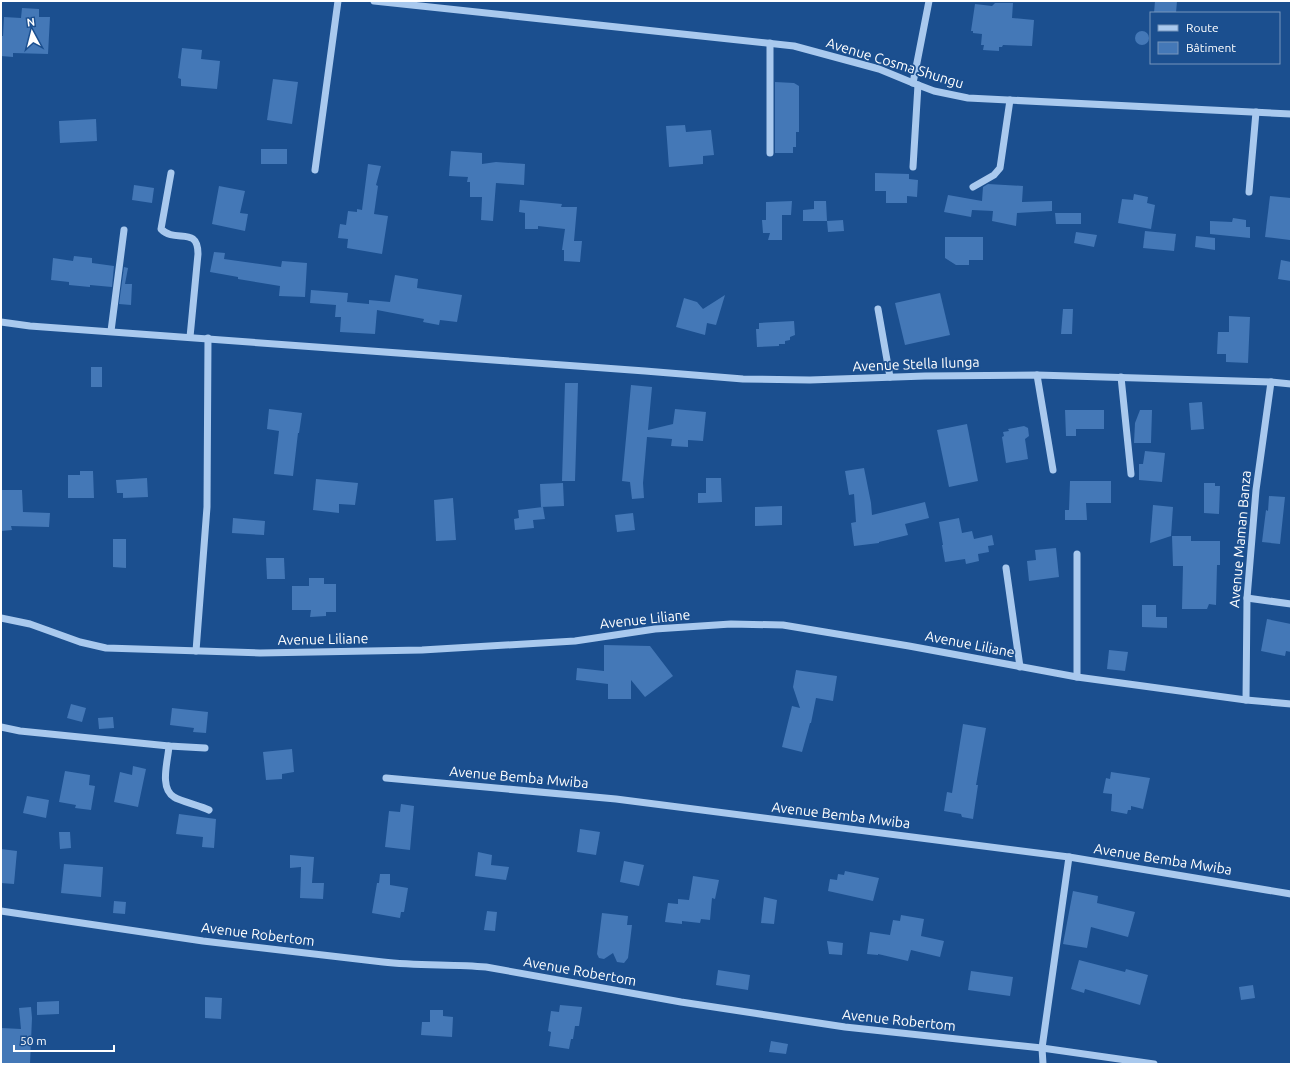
<svg xmlns="http://www.w3.org/2000/svg" width="1292" height="1065" font-family="Ubuntu,sans-serif">
<style>
.building{fill:#4478b7}
.lines{fill:none;stroke-linecap:round;stroke-linejoin:round}
.minor{stroke:#a9c9ee;stroke-width:7}
.labels{text-anchor:middle;stroke-width:3.5;stroke-linejoin:round;paint-order:stroke}
.street-label{font-size:14px;fill:#fff;stroke:#1b4f8f}
</style>
<rect width="100%" height="100%" fill="#1b4f8f"/>
<!-- building -->
<g class="building">
<path d="M 1155,1 L 1177,1 L 1176,13 L 1154,13 Z"/>
<path d="M 995,3 L 1013,3 L 1012,18 L 1034,20 L 1032,46 L 1003,45 L 1002,47 L 999,47 L 999,51 L 983,50 L 984,45 L 981,45 L 982,34 L 973,33 L 973,31 L 971,31 L 975,4 L 992,6 Z"/>
<path d="M 22,8 L 39,9 L 39,17 L 50,17 L 48,54 L 13,53 L 13,57 L 1,56 L 1,36 L 3,36 L 4,17 L 21,18 Z"/>
<circle cx="1142" cy="38" r="7"/>
<path d="M 182,48 L 202,50 L 201,59 L 220,61 L 217,89 L 181,86 L 181,79 L 178,78 Z"/>
<path d="M 273,79 L 298,82 L 292,124 L 267,120 Z"/>
<path d="M 775,82 L 794,83 L 799,86 L 799,132 L 796,132 L 796,147 L 793,147 L 793,153 L 775,153 Z"/>
<path d="M 96,119 L 97,141 L 60,143 L 59,121 Z"/>
<path d="M 685,125 L 686,132 L 711,130 L 714,155 L 703,156 L 703,164 L 669,167 L 666,126 Z"/>
<rect x="261" y="149" width="26" height="15"/>
<path d="M 451,151 L 482,153 L 482,164 L 496,162 L 525,164 L 524,185 L 496,183 L 493,221 L 481,220 L 482,197 L 470,197 L 470,182 L 467,182 L 468,177 L 449,176 Z"/>
<path d="M 368,164 L 381,166 L 376,185 L 378,186 L 374,214 L 388,216 L 382,254 L 347,248 L 348,239 L 338,238 L 340,224 L 346,225 L 348,211 L 357,212 L 357,209 L 362,210 Z"/>
<path d="M 875,173 L 909,174 L 909,179 L 918,180 L 917,197 L 907,196 L 907,203 L 886,203 L 886,191 L 875,191 Z"/>
<path d="M 988,184 L 1023,186 L 1022,202 L 1052,201 L 1052,211 L 1017,213 L 1016,226 L 992,221 L 993,211 L 972,210 L 971,217 L 944,212 L 948,195 L 982,201 L 983,187 Z"/>
<path d="M 134,185 L 154,188 L 152,203 L 132,200 Z"/>
<path d="M 219,186 L 245,191 L 240,213 L 248,214 L 245,231 L 212,224 Z"/>
<path d="M 1134,194 L 1148,197 L 1147,203 L 1155,205 L 1151,229 L 1118,223 L 1122,199 L 1133,200 Z"/>
<path d="M 1270,196 L 1291,198 L 1290,240 L 1265,237 Z"/>
<path d="M 520,200 L 562,204 L 561,207 L 577,207 L 574,241 L 582,241 L 580,262 L 564,261 L 564,250 L 562,250 L 565,229 L 538,226 L 538,229 L 525,229 L 525,213 L 519,212 Z"/>
<path d="M 792,201 L 791,215 L 782,215 L 782,240 L 768,240 L 770,233 L 763,233 L 762,220 L 766,220 L 766,202 Z"/>
<path d="M 814,201 L 826,201 L 827,221 L 803,221 L 803,210 L 814,209 Z"/>
<path d="M 1055,213 L 1081,213 L 1081,224 L 1056,224 Z"/>
<path d="M 1233,218 L 1246,220 L 1246,227 L 1250,227 L 1250,238 L 1210,234 L 1210,221 L 1232,222 Z"/>
<path d="M 843,220 L 844,231 L 828,232 L 827,221 Z"/>
<path d="M 1145,231 L 1176,234 L 1174,251 L 1143,248 Z"/>
<path d="M 1076,232 L 1097,235 L 1094,247 L 1074,243 Z"/>
<path d="M 1196,236 L 1215,238 L 1215,250 L 1195,247 Z"/>
<path d="M 945,237 L 983,237 L 983,260 L 969,260 L 969,265 L 956,265 L 945,258 Z"/>
<path d="M 214,252 L 225,253 L 224,259 L 260,264 L 281,267 L 282,261 L 307,263 L 305,297 L 279,296 L 280,286 L 238,279 L 238,277 L 210,272 Z"/>
<path d="M 74,256 L 92,258 L 92,263 L 114,266 L 112,287 L 90,285 L 90,287 L 69,285 L 69,282 L 51,280 L 53,258 L 73,261 Z"/>
<path d="M 1281,260 L 1291,262 L 1291,281 L 1278,279 Z"/>
<path d="M 124,267 L 128,268 L 125,284 L 132,284 L 131,305 L 119,304 Z"/>
<path d="M 395,275 L 418,279 L 417,288 L 462,295 L 457,322 L 440,320 L 439,325 L 423,322 L 424,319 L 377,310 L 375,334 L 340,332 L 341,317 L 335,317 L 336,305 L 310,303 L 311,290 L 348,293 L 347,302 L 369,304 L 369,300 L 390,302 Z"/>
<path d="M 940,293 L 950,335 L 905,345 L 895,303 Z"/>
<path d="M 725,295 L 716,325 L 707,323 L 705,335 L 676,327 L 684,298 L 697,302 L 703,309 Z"/>
<path d="M 1063,309 L 1073,309 L 1072,334 L 1061,334 Z"/>
<path d="M 1229,316 L 1250,317 L 1248,363 L 1226,362 L 1226,354 L 1217,354 L 1218,332 L 1229,332 Z"/>
<path d="M 794,321 L 795,335 L 790,337 L 790,340 L 785,341 L 785,344 L 779,344 L 779,346 L 757,347 L 756,329 L 759,329 L 759,323 Z"/>
<rect x="91" y="367" width="11" height="20"/>
<path d="M 565,383 L 578,383 L 575,481 L 562,481 Z"/>
<path d="M 631,385 L 652,387 L 648,430 L 673,424 L 675,409 L 706,412 L 703,441 L 688,440 L 688,447 L 671,446 L 672,439 L 647,437 L 643,483 L 644,498 L 632,499 L 630,482 L 622,481 Z"/>
<path d="M 1202,402 L 1204,429 L 1191,430 L 1189,403 Z"/>
<path d="M 269,409 L 302,413 L 299,433 L 298,433 L 293,476 L 274,474 L 279,431 L 267,429 Z"/>
<path d="M 1065,410 L 1104,410 L 1104,429 L 1076,429 L 1076,436 L 1066,436 Z"/>
<path d="M 1140,410 L 1152,410 L 1151,443 L 1134,443 L 1135,423 Z"/>
<path d="M 967,424 L 978,481 L 949,487 L 937,430 Z"/>
<path d="M 1024,426 L 1028,428 L 1029,436 L 1025,439 L 1028,459 L 1006,463 L 1002,437 L 1004,436 L 1003,432 L 1009,431 L 1008,429 Z"/>
<path d="M 1145,451 L 1165,453 L 1162,482 L 1139,480 L 1139,464 L 1143,464 Z"/>
<path d="M 864,468 L 871,503 L 872,515 L 925,502 L 929,518 L 905,524 L 908,535 L 879,542 L 879,543 L 854,546 L 851,523 L 856,522 L 854,494 L 849,495 L 845,471 Z"/>
<path d="M 80,471 L 93,471 L 94,498 L 68,498 L 68,475 L 80,475 Z"/>
<path d="M 147,478 L 148,497 L 123,498 L 123,493 L 117,493 L 116,480 Z"/>
<path d="M 706,478 L 721,478 L 722,502 L 698,503 L 698,493 L 706,493 Z"/>
<path d="M 316,479 L 358,483 L 355,505 L 339,504 L 339,513 L 313,510 Z"/>
<path d="M 1070,481 L 1111,481 L 1111,503 L 1086,503 L 1087,520 L 1065,520 L 1065,510 L 1069,510 Z"/>
<path d="M 563,483 L 564,506 L 541,507 L 540,484 Z"/>
<path d="M 1204,483 L 1215,483 L 1215,486 L 1220,486 L 1219,514 L 1204,513 Z"/>
<path d="M 1,490 L 22,490 L 23,512 L 50,513 L 49,527 L 11,526 L 12,530 L 1,531 Z"/>
<path d="M 1269,496 L 1285,497 L 1280,544 L 1262,542 L 1266,510 L 1268,511 Z"/>
<path d="M 453,498 L 456,540 L 436,541 L 434,500 Z"/>
<path d="M 1153,505 L 1173,507 L 1171,536 L 1150,543 Z"/>
<path d="M 782,506 L 782,525 L 755,526 L 755,507 Z"/>
<path d="M 543,507 L 545,519 L 533,520 L 534,528 L 515,530 L 514,519 L 519,518 L 518,510 Z"/>
<path d="M 633,513 L 635,530 L 617,532 L 615,515 Z"/>
<path d="M 233,518 L 265,521 L 264,535 L 232,533 Z"/>
<path d="M 959,518 L 962,533 L 972,531 L 974,539 L 992,535 L 994,545 L 988,546 L 989,552 L 978,554 L 979,561 L 966,564 L 965,559 L 945,562 L 942,545 L 943,545 L 939,522 Z"/>
<path d="M 1172,536 L 1191,536 L 1191,541 L 1220,541 L 1220,565 L 1217,565 L 1216,605 L 1209,604 L 1207,609 L 1182,609 L 1183,566 L 1173,566 Z"/>
<path d="M 113,539 L 126,539 L 126,568 L 113,567 Z"/>
<path d="M 1056,548 L 1059,577 L 1029,581 L 1027,561 L 1036,560 L 1035,550 Z"/>
<path d="M 266,558 L 284,558 L 285,579 L 267,579 Z"/>
<path d="M 309,578 L 324,578 L 324,584 L 336,584 L 336,612 L 326,612 L 326,616 L 310,617 L 311,610 L 292,610 L 292,586 L 309,586 Z"/>
<path d="M 1142,605 L 1156,605 L 1156,617 L 1167,617 L 1167,628 L 1142,627 Z"/>
<path d="M 1267,619 L 1291,624 L 1291,652 L 1286,651 L 1285,656 L 1261,651 Z"/>
<path d="M 604,645 L 650,646 L 673,676 L 645,697 L 631,680 L 631,699 L 608,699 L 608,684 L 576,680 L 577,668 L 604,671 Z"/>
<path d="M 1109,650 L 1128,652 L 1125,671 L 1107,669 Z"/>
<path d="M 796,670 L 837,676 L 833,701 L 816,698 L 811,723 L 810,723 L 802,752 L 782,747 L 792,706 L 800,708 L 793,687 Z"/>
<path d="M 71,704 L 86,708 L 82,722 L 67,718 Z"/>
<path d="M 172,708 L 208,712 L 206,733 L 193,732 L 194,728 L 170,725 Z"/>
<path d="M 113,717 L 114,728 L 99,729 L 98,718 Z"/>
<path d="M 963,724 L 986,728 L 976,785 L 978,785 L 973,819 L 962,817 L 961,814 L 944,811 L 947,792 L 952,793 Z"/>
<path d="M 292,749 L 294,772 L 282,774 L 282,779 L 266,780 L 263,752 Z"/>
<path d="M 133,766 L 146,769 L 138,807 L 114,802 L 120,772 L 132,775 Z"/>
<path d="M 65,771 L 90,775 L 89,785 L 95,786 L 91,810 L 75,808 L 76,805 L 59,802 Z"/>
<path d="M 1111,772 L 1150,778 L 1143,809 L 1131,806 L 1131,810 L 1128,810 L 1127,814 L 1111,811 L 1112,794 L 1103,793 L 1106,778 L 1110,779 Z"/>
<path d="M 27,796 L 49,800 L 46,818 L 23,813 Z"/>
<path d="M 401,804 L 414,806 L 410,850 L 385,847 L 389,811 L 400,812 Z"/>
<path d="M 179,814 L 216,819 L 214,848 L 202,847 L 203,837 L 176,834 Z"/>
<path d="M 580,829 L 600,832 L 596,855 L 577,852 Z"/>
<path d="M 59,832 L 70,832 L 71,848 L 60,849 Z"/>
<path d="M 1,849 L 17,851 L 14,884 L 1,883 Z"/>
<path d="M 478,852 L 492,855 L 491,865 L 509,867 L 506,880 L 475,876 Z"/>
<path d="M 290,855 L 314,857 L 312,883 L 324,883 L 323,899 L 300,898 L 301,867 L 290,868 Z"/>
<path d="M 624,861 L 644,865 L 639,886 L 620,882 Z"/>
<path d="M 64,864 L 103,867 L 101,897 L 61,893 Z"/>
<path d="M 845,871 L 879,878 L 873,901 L 828,891 L 830,879 L 837,880 L 838,874 L 844,875 Z"/>
<path d="M 380,874 L 390,874 L 390,885 L 408,888 L 404,912 L 401,912 L 400,918 L 372,913 L 377,883 L 379,883 Z"/>
<path d="M 693,876 L 719,880 L 715,899 L 712,898 L 710,920 L 701,919 L 700,923 L 682,921 L 682,924 L 665,922 L 668,903 L 678,904 L 678,899 L 689,900 Z"/>
<path d="M 1073,891 L 1098,896 L 1097,903 L 1135,912 L 1128,937 L 1091,927 L 1087,948 L 1063,944 Z"/>
<path d="M 764,897 L 777,900 L 774,924 L 761,923 Z"/>
<path d="M 114,901 L 126,902 L 125,914 L 113,913 Z"/>
<path d="M 487,911 L 497,912 L 495,931 L 484,930 Z"/>
<path d="M 602,913 L 628,916 L 627,925 L 632,925 L 628,958 L 624,963 L 617,962 L 613,953 L 604,959 L 599,958 L 597,954 Z"/>
<path d="M 901,915 L 924,919 L 921,936 L 944,941 L 940,957 L 911,950 L 908,961 L 878,954 L 878,955 L 867,954 L 870,932 L 890,935 L 893,920 L 900,921 Z"/>
<path d="M 827,941 L 843,943 L 842,955 L 829,954 Z"/>
<path d="M 1079,960 L 1125,972 L 1126,969 L 1148,975 L 1140,1005 L 1085,989 L 1084,993 L 1071,989 Z"/>
<path d="M 718,970 L 750,975 L 748,990 L 716,985 Z"/>
<path d="M 971,971 L 1013,977 L 1010,996 L 968,990 Z"/>
<path d="M 1253,985 L 1255,998 L 1241,1000 L 1239,987 Z"/>
<path d="M 205,997 L 222,998 L 221,1019 L 205,1018 Z"/>
<path d="M 59,1001 L 59,1014 L 37,1015 L 37,1002 Z"/>
<path d="M 560,1005 L 582,1007 L 579,1026 L 575,1026 L 573,1039 L 571,1039 L 569,1049 L 549,1046 L 551,1032 L 548,1031 L 551,1011 L 559,1012 Z"/>
<path d="M 31,1007 L 32,1018 L 30,1064 L 1,1064 L 1,1028 L 21,1029 L 19,1008 Z"/>
<path d="M 430,1010 L 443,1010 L 443,1016 L 453,1017 L 452,1037 L 421,1035 L 422,1022 L 430,1022 Z"/>
<path d="M 771,1041 L 788,1044 L 786,1054 L 769,1052 Z"/>
</g>
<g class="lines">
<!-- minor -->
<g class="minor">
<path d="M 374,1 L 794,46 L 879,69 L 913,83 L 934,91 L 968,98 L 1291,114"/>
<path d="M 913,83 L 929,1"/>
<path d="M 770,153 L 770,43"/>
<path d="M 913,167 L 918,85"/>
<path d="M 315,170 L 338,1"/>
<path d="M 171,173 L 161,229 C 175,244 198,225 198,254 L 190,337"/>
<path d="M 973,187 L 994,175 L 1000,168 L 1010,100"/>
<path d="M 1249,192 L 1256,112"/>
<path d="M 878,309 L 890,377"/>
<path d="M 1,322 L 30,326 L 645,371 L 743,379 L 810,380 L 925,376 L 1037,375 L 1271,382 L 1291,384"/>
<path d="M 111,331 L 124,230"/>
<path d="M 1037,375 L 1053,470"/>
<path d="M 1121,377 L 1131,474"/>
<path d="M 1077,554 L 1077,677"/>
<path d="M 1006,568 L 1020,667"/>
<path d="M 1247,598 L 1291,604"/>
<path d="M 1,618 L 30,624 L 80,642 L 106,648 L 260,653 L 422,650 L 575,641 L 655,629 L 731,624 L 783,625 L 909,646 L 1077,677 L 1246,700 L 1291,704"/>
<path d="M 196,651 L 207,507 L 208,338"/>
<path d="M 1246,700 L 1247,598 L 1256,490 L 1271,382"/>
<path d="M 1,727 L 20,731 L 169,746 L 205,748"/>
<path d="M 169,746 C 168,761 159,788 174,797 C 180,801 201,806 209,810"/>
<path d="M 386,778 L 616,799 L 1069,857 L 1291,894"/>
<path d="M 1,911 L 203,941 L 383,962 C 417,966 452,964 486,967 L 681,1002 L 845,1027 L 1042,1048 L 1154,1064"/>
<path d="M 1043,1064 L 1042,1048 L 1069,857"/>
</g>
</g>
<g class="labels">
<!-- street labels -->
<g class="street-label">
<text transform="translate(895 63) rotate(17)" y="5">Avenue Cosma Shungu</text>
<text transform="translate(916 364) rotate(-2)" y="5">Avenue Stella Ilunga</text>
<text transform="translate(1240 539) rotate(-85)" y="5">Avenue Maman Banza</text>
<text transform="translate(645 619) rotate(-6)" y="5">Avenue Liliane</text>
<text transform="translate(323 639) rotate(-1)" y="5">Avenue Liliane</text>
<text transform="translate(970 644) rotate(11)" y="5">Avenue Liliane</text>
<text transform="translate(519 777) rotate(5)" y="5">Avenue Bemba Mwiba</text>
<text transform="translate(841 815) rotate(7)" y="5">Avenue Bemba Mwiba</text>
<text transform="translate(1163 859) rotate(9)" y="5">Avenue Bemba Mwiba</text>
<text transform="translate(258 934) rotate(7)" y="5">Avenue Robertom</text>
<text transform="translate(580 971) rotate(10)" y="5">Avenue Robertom</text>
<text transform="translate(899 1020) rotate(6)" y="5">Avenue Robertom</text>
</g>
</g>
<!-- border -->
<rect width="1292" height="1065" fill="none" stroke="#ffffff" stroke-width="4"/>
<!-- legend -->
<rect x="1150" y="12" width="130" height="52" fill="#1b4f8f" stroke="#7695bc"/>
<rect x="1158" y="25" width="20" height="6" fill="#a9c9ee" stroke="#7695bc"/>
<text x="1186" y="32" font-size="12" fill="#ffffff">Route</text>
<rect x="1158" y="42" width="20" height="12" fill="#4478b7" stroke="#7695bc"/>
<text x="1186" y="52" font-size="12" fill="#ffffff">Bâtiment</text>
<!-- north arrow -->
<g transform="translate(32 32) rotate(353)" stroke="#1b4f8f" stroke-width="3" paint-order="stroke">
<path d="M0-3L7 15L0 10L-7 15Z" fill="#ffffff"/>
<text y="-6" font-size="11" font-weight="bold" text-anchor="middle" fill="#ffffff">N</text>
</g>
<!-- scale -->
<path d="M14 1045v6h100v-6" fill="none" stroke="#ffffff" stroke-width="2"/>
<text x="20" y="1045" font-size="12" fill="#ffffff" stroke="#1b4f8f" stroke-width="3" paint-order="stroke">50 m</text>
</svg>
